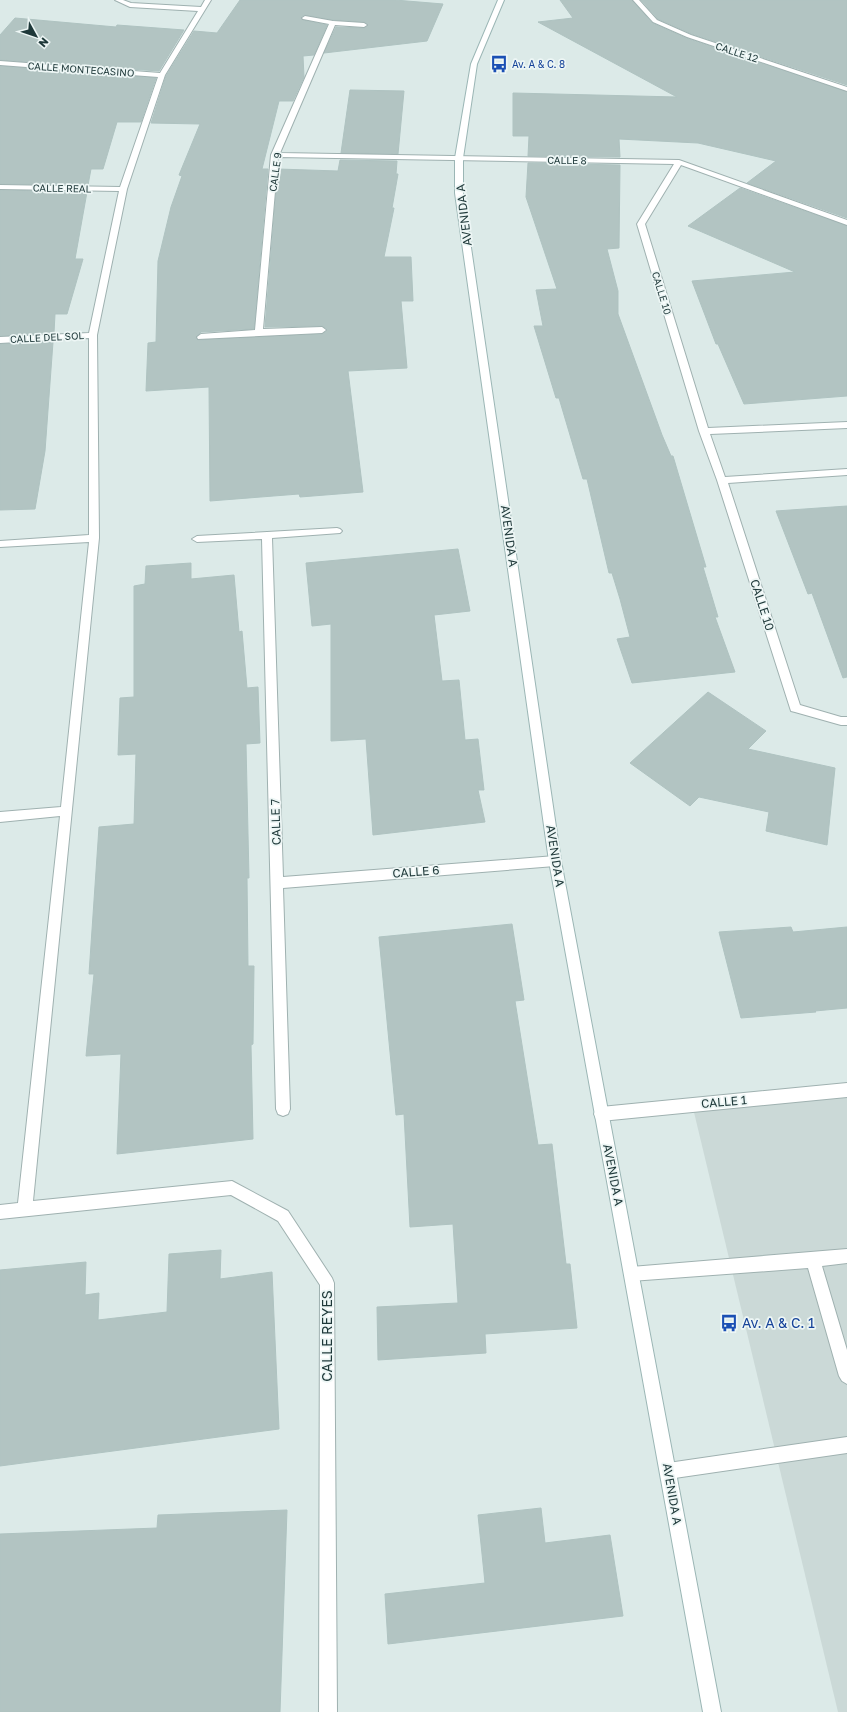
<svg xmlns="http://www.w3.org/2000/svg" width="847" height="1712" font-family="'Golos Text',sans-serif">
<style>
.built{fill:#cbd9d7}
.building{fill:#b2c4c2;stroke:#afc3c1}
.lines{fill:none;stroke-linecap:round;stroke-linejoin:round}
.lane-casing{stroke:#9fb1b0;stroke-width:2}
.street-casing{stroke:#9fb1b0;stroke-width:2}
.secondary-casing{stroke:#9bb6b5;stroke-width:2}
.lane{fill:#fff;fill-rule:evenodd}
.street{fill:#fff;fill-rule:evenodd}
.secondary{fill:#fff;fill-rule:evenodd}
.labels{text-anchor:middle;stroke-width:3.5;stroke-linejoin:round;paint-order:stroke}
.far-street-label{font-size:10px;fill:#1e3839;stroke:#edf6f5}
.far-transit-label{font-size:10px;fill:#164399;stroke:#edf6f5;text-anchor:start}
.street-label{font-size:12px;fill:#1e3839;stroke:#edf6f5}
.near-transit-label{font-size:14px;fill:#164399;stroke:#edf6f5;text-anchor:start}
.near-street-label{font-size:14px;fill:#1e3839;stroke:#edf6f5}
</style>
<rect width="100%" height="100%" fill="#dceae8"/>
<!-- built -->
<path class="built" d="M 847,1094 L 847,1712 L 838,1712 L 692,1104 Z"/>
<!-- building -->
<g class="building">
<path d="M 240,0 L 395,0 L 443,4 L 427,41 L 324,53 L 336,27 L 364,28 L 368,25 L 364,22 L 333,20 L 305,15 L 301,17 L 303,20 L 327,25 L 314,55 L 303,56 L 304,77 L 293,101 L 279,101 L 262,169 L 268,169 L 254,329 L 201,332 L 196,337 L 198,340 L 322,334 L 327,331 L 327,329 L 322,326 L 265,327 L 278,169 L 338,171 L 340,160 L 397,161 L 396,174 L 398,174 L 392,208 L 394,208 L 384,257 L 411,257 L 413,301 L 401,301 L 407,368 L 348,371 L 363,492 L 300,497 L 299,494 L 210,501 L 209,387 L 146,391 L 148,343 L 156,342 L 158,261 L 171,207 L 182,176 L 179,175 L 200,124 L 151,123 L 166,76 L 194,31 L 217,33 Z"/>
<path d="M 560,0 L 632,0 L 652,23 L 686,38 L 847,92 L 847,218 L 747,183 L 776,161 L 698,143 L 619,139 L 620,157 L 528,156 L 529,136 L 513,136 L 513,93 L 677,97 L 538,22 L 573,18 Z"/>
<path d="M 641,0 L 847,0 L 847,85 L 692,34 L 658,19 Z"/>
<path d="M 15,18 L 116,27 L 117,25 L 184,30 L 159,71 L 0,60 L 0,35 Z"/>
<path d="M 0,66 L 156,78 L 141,122 L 117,122 L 103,169 L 91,169 L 88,185 L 0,184 Z"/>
<path d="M 350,90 L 404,91 L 398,154 L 341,153 Z"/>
<path d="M 528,163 L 620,165 L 619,248 L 607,249 L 618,291 L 618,314 L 662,435 L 671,456 L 673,456 L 706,567 L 703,567 L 718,617 L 715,617 L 735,672 L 632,683 L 617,639 L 630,637 L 620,599 L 612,573 L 609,573 L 587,479 L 583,479 L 559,398 L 556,398 L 534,326 L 543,326 L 536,290 L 557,289 L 526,197 Z"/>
<path d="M 740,188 L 847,226 L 847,396 L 744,404 L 718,344 L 716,344 L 692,281 L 795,272 L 688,226 Z"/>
<path d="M 0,190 L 87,192 L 75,259 L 83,259 L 67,314 L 55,314 L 54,333 L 0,336 Z"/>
<path d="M 53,342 L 45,451 L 35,509 L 0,510 L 0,344 Z"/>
<path d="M 847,506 L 847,677 L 843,678 L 812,593 L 808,594 L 776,511 Z"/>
<path d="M 458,549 L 470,611 L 434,615 L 442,681 L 459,680 L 465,740 L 478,739 L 484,790 L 478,790 L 485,822 L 373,835 L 366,739 L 331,741 L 331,624 L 312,626 L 306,563 Z"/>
<path d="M 191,563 L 191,579 L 234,575 L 239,632 L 242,631 L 247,688 L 258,687 L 260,743 L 246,744 L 249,878 L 247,878 L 248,966 L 254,966 L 253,1044 L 251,1045 L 253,1139 L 117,1154 L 121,1054 L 86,1056 L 94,974 L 89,974 L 99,827 L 134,824 L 136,754 L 118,755 L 120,698 L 134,697 L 134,586 L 145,584 L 146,566 Z"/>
<path d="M 708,692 L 766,731 L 748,749 L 835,768 L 827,845 L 766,831 L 769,812 L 699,797 L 690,806 L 630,763 Z"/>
<path d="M 512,924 L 524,1000 L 515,1001 L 538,1145 L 552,1144 L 566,1264 L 570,1264 L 577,1328 L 485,1334 L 486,1353 L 378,1360 L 377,1307 L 458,1303 L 453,1224 L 410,1227 L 404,1114 L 396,1115 L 379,937 Z"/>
<path d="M 791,927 L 793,932 L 847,927 L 847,1008 L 815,1011 L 816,1012 L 741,1018 L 719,932 Z"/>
<path d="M 221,1250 L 220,1279 L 272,1272 L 279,1429 L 0,1466 L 0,1270 L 86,1262 L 85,1295 L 99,1293 L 98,1320 L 167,1312 L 169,1254 Z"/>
<path d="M 541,1508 L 545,1543 L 610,1535 L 623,1616 L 388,1644 L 385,1594 L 485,1583 L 478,1515 Z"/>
<path d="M 287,1510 L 280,1712 L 0,1712 L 0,1534 L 157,1528 L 158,1515 Z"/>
</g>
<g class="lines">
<!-- lane casing -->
<g class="lane-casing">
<g id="lane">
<path d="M 847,1249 L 847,1263 L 822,1266 L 847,1350 L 847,1384 L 842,1381 L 839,1376 L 808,1268 L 631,1281 L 626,1279 L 624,1274 L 626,1269 L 631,1267 Z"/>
<path d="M 847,1437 L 847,1453 L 668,1479 L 662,1477 L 660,1471 L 662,1465 L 668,1463 Z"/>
</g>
</g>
<!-- street casing -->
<g class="street-casing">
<g id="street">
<path d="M 115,0 L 123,0 L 131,3 L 201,7 L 205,0 L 211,0 L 165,75 L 127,189 L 97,335 L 99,538 L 33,1201 L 232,1181 L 288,1211 L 332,1278 L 334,1283 L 337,1712 L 319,1712 L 320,1285 L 278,1221 L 231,1195 L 0,1219 L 0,1205 L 18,1203 L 60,816 L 0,822 L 0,812 L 61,807 L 89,542 L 0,547 L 0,541 L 89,535 L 89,338 L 0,343 L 0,337 L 89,333 L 119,191 L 0,189 L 0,185 L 120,187 L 158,77 L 0,65 L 0,61 L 160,73 L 198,11 L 130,7 Z"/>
<path d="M 633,0 L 639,0 L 657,20 L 691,35 L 847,87 L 847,91 L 687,37 L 653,22 Z"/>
<path d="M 305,16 L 333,21 L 364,23 L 367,25 L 364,27 L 335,25 L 280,153 L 679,160 L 847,220 L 847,225 L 681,165 L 645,224 L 708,428 L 847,422 L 847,428 L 710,434 L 725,477 L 847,469 L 847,475 L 728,483 L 800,705 L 841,717 L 847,717 L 847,725 L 841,725 L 795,712 L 791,711 L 790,708 L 717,480 L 699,431 L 637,224 L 674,164 L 278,157 L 263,329 L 322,327 L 326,330 L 322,333 L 198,339 L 197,337 L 201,334 L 255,330 L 271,155 L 329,24 L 303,19 L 302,18 Z"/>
<path d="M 337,528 L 340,529 L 342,531 L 340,533 L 272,538 L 283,877 L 555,856 L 559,857 L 561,861 L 559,865 L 555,866 L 283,888 L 290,1109 L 288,1114 L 283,1116 L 278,1114 L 276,1109 L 262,539 L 197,542 L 192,539 L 197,536 Z"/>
<path d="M 847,1083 L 847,1097 L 601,1121 L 596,1119 L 594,1114 L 596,1109 L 601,1107 Z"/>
</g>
</g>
<!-- secondary casing -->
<g class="secondary-casing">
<path id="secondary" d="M 498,0 L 504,0 L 477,64 L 463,158 L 463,193 L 561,861 L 721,1712 L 703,1712 L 549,861 L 455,193 L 455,158 L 471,64 Z"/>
</g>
<!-- lane -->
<use href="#lane" class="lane"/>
<!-- street -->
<use href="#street" class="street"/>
<!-- secondary -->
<use href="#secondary" class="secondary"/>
</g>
<!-- icons -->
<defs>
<g id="bus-bare" transform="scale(1.38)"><path d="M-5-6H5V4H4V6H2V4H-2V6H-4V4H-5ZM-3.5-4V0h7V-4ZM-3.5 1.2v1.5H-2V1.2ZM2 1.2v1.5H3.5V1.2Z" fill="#1a4fb4" stroke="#edf6f5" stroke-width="2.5" paint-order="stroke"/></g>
</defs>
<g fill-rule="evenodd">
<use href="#bus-bare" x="499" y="64"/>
<use href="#bus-bare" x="729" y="1323"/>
</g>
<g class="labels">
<!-- far-street labels -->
<g class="far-street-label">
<text transform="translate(737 52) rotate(18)" y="4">CALLE 12</text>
<text transform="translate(81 69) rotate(4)" y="4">CALLE MONTECASINO</text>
<text transform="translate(567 160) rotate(1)" y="4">CALLE 8</text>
<text transform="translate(275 172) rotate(-82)" y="4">CALLE 9</text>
<text transform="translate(62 188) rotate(1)" y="4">CALLE REAL</text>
<text transform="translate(662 293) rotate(73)" y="4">CALLE 10</text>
<text transform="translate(47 337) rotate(-3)" y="4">CALLE DEL SOL</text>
</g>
<!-- far-transit labels -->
<g class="far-transit-label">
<text x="512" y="68">Av. A &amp; C. 8</text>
</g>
<!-- street labels -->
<g class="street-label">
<text transform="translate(464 215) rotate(-97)" y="4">AVENIDA A</text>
<text transform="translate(509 536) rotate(82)" y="4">AVENIDA A</text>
<text transform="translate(762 605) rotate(72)" y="4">CALLE 10</text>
<text transform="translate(276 822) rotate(-92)" y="4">CALLE 7</text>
<text transform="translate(555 856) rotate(81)" y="4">AVENIDA A</text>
<text transform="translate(416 872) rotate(-4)" y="4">CALLE 6</text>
<text transform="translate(724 1102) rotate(-5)" y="4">CALLE 1</text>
<text transform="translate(613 1175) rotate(79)" y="4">AVENIDA A</text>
<text transform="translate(672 1494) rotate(80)" y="4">AVENIDA A</text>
</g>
<!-- near-transit labels -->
<g class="near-transit-label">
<text x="742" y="1328">Av. A &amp; C. 1</text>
</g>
<!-- near-street labels -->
<g class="near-street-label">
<text transform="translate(327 1336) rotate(-90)" y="5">CALLE REYES</text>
</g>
</g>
<!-- north arrow -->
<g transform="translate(36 36) rotate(130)" stroke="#edf6f5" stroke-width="3" paint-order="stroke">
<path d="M0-3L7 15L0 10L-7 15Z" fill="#1e3839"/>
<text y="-6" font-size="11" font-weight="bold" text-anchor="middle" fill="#1e3839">N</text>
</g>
</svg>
